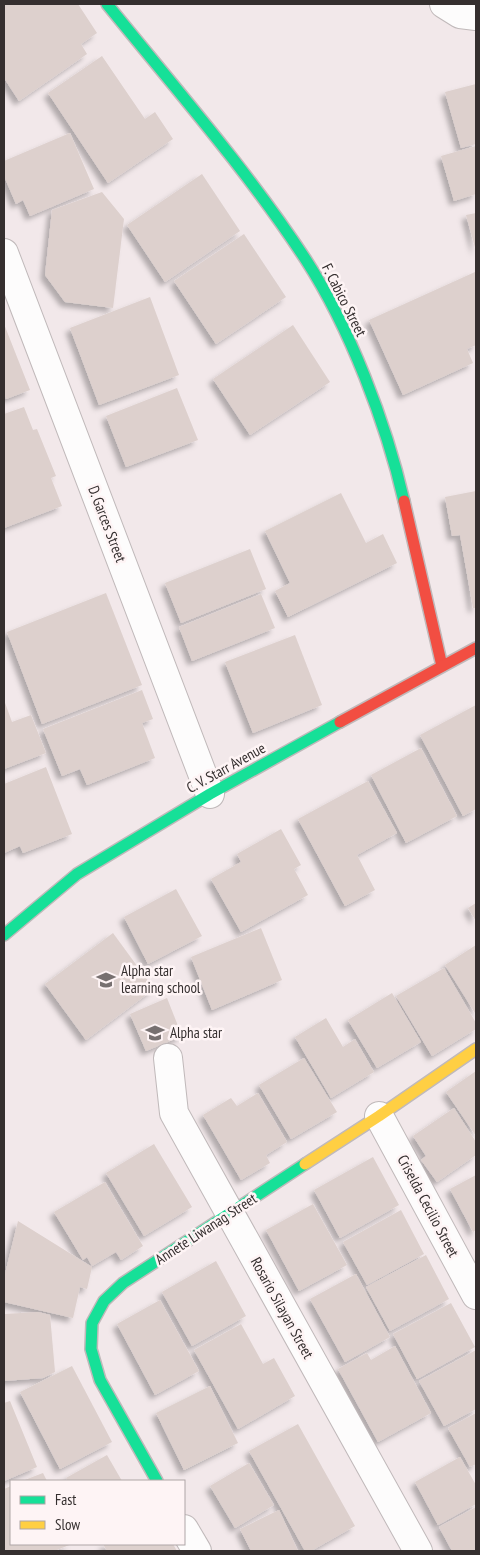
<svg xmlns="http://www.w3.org/2000/svg" width="480" height="1555" font-family="'PT Sans Narrow',sans-serif">
<style>
.building{fill:#ddd0cd;filter:url(#shadow)}
.lines{fill:none;stroke-linecap:round;stroke-linejoin:round}
.street-casing{stroke:#c0b9ba;stroke-width:30}
.fast-casing{stroke:#c0b9ba;stroke-width:14}
.slow-casing{stroke:#c0b9ba;stroke-width:14}
.jam-casing{stroke:#c0b9ba;stroke-width:14}
.street{stroke:#fdfcfc;stroke-width:28}
.fast{stroke:#16e098;stroke-width:11}
.slow{stroke:#ffcf43;stroke-width:11}
.jam{stroke:#f24e42;stroke-width:11}
.labels{text-anchor:middle;stroke-width:5;stroke-linejoin:round;paint-order:stroke}
.street-label{font-size:15px;fill:#352f2f;stroke:#fef4f5}
.poi-label{font-size:15px;fill:#352f2f;stroke:#fef4f5;text-anchor:start}
</style>
<defs>
<filter id="shadow"><feDropShadow dx="-4.5" dy="4.5" stdDeviation="2.5" flood-color="#0004"/></filter>
</defs>
<rect width="100%" height="100%" fill="#f2e8ea"/>
<!-- building -->
<g class="building">
<path d="M 4,4 L 78,4 L 97,33 L 81,44 L 87,54 L 19,101 L 4,78 Z"/>
<path d="M 102,56 L 145,119 L 155,112 L 173,139 L 108,183 L 48,93 Z"/>
<path d="M 476,84 L 476,144 L 461,148 L 445,92 Z"/>
<path d="M 70,133 L 94,189 L 30,216 L 23,200 L 16,204 L 4,176 L 4,161 Z"/>
<path d="M 476,146 L 476,194 L 454,201 L 441,156 Z"/>
<path d="M 202,174 L 240,231 L 165,282 L 127,225 Z"/>
<path d="M 102,192 L 124,219 L 113,308 L 65,302 L 45,275 L 52,210 Z"/>
<path d="M 476,213 L 476,251 L 466,215 Z"/>
<path d="M 244,234 L 286,297 L 216,344 L 174,281 Z"/>
<path d="M 475,272 L 476,275 L 476,345 L 467,349 L 473,363 L 403,395 L 369,320 Z"/>
<path d="M 150,297 L 179,375 L 99,405 L 70,328 Z"/>
<path d="M 4,324 L 30,390 L 6,399 L 4,394 Z"/>
<path d="M 293,325 L 330,382 L 250,435 L 213,379 Z"/>
<path d="M 177,388 L 198,440 L 126,467 L 106,416 Z"/>
<path d="M 24,407 L 33,430 L 37,429 L 56,476 L 51,478 L 62,506 L 4,528 L 4,414 Z"/>
<path d="M 476,491 L 476,608 L 473,608 L 460,535 L 452,536 L 445,497 Z"/>
<path d="M 341,493 L 366,543 L 383,534 L 397,563 L 288,617 L 275,591 L 290,583 L 265,531 Z"/>
<path d="M 250,549 L 266,589 L 181,623 L 165,583 Z"/>
<path d="M 106,593 L 142,685 L 42,724 L 7,632 Z"/>
<path d="M 261,594 L 275,628 L 192,661 L 179,627 Z"/>
<path d="M 295,635 L 322,705 L 253,733 L 225,662 Z"/>
<path d="M 142,690 L 153,719 L 142,723 L 155,758 L 87,785 L 80,769 L 62,776 L 43,729 Z"/>
<path d="M 4,700 L 12,722 L 31,715 L 46,753 L 4,769 Z"/>
<path d="M 476,705 L 476,809 L 463,816 L 420,735 Z"/>
<path d="M 421,748 L 457,816 L 406,843 L 371,775 Z"/>
<path d="M 46,767 L 72,834 L 23,853 L 20,846 L 4,853 L 4,784 Z"/>
<path d="M 368,781 L 397,833 L 357,855 L 375,890 L 345,906 L 298,819 Z"/>
<path d="M 281,829 L 301,865 L 294,869 L 308,895 L 241,932 L 211,879 L 241,862 L 237,854 Z"/>
<path d="M 176,889 L 202,936 L 148,964 L 124,917 Z"/>
<path d="M 476,903 L 476,921 L 468,908 Z"/>
<path d="M 261,928 L 282,980 L 212,1010 L 191,957 Z"/>
<path d="M 113,933 L 154,989 L 86,1040 L 45,984 Z"/>
<path d="M 476,945 L 476,1012 L 475,1013 L 445,965 Z"/>
<path d="M 444,968 L 476,1023 L 476,1029 L 432,1056 L 396,996 Z"/>
<path d="M 392,993 L 421,1042 L 377,1068 L 348,1020 Z"/>
<path d="M 167,998 L 182,1036 L 146,1051 L 130,1014 Z"/>
<path d="M 326,1018 L 343,1047 L 355,1039 L 374,1072 L 331,1098 L 295,1037 Z"/>
<path d="M 304,1058 L 337,1112 L 291,1139 L 259,1085 Z"/>
<path d="M 476,1071 L 476,1136 L 446,1092 Z"/>
<path d="M 258,1093 L 287,1142 L 266,1155 L 270,1163 L 241,1180 L 203,1115 L 231,1098 L 237,1106 Z"/>
<path d="M 454,1108 L 476,1142 L 476,1155 L 437,1182 L 421,1160 L 426,1156 L 413,1136 Z"/>
<path d="M 154,1144 L 192,1207 L 144,1236 L 106,1173 Z"/>
<path d="M 373,1157 L 399,1205 L 340,1238 L 314,1190 Z"/>
<path d="M 476,1175 L 476,1230 L 473,1232 L 450,1189 Z"/>
<path d="M 105,1182 L 143,1246 L 121,1260 L 116,1252 L 92,1266 L 87,1257 L 83,1260 L 54,1212 Z"/>
<path d="M 313,1204 L 347,1265 L 299,1291 L 266,1230 Z"/>
<path d="M 401,1210 L 424,1254 L 367,1285 L 343,1242 Z"/>
<path d="M 18,1221 L 92,1267 L 87,1289 L 80,1287 L 73,1318 L 4,1302 L 4,1278 Z"/>
<path d="M 426,1255 L 449,1299 L 390,1331 L 366,1287 Z"/>
<path d="M 216,1261 L 246,1316 L 192,1346 L 162,1292 Z"/>
<path d="M 356,1274 L 390,1337 L 345,1362 L 310,1299 Z"/>
<path d="M 160,1300 L 199,1371 L 155,1395 L 117,1324 Z"/>
<path d="M 451,1303 L 475,1347 L 417,1379 L 393,1334 Z"/>
<path d="M 38,1312 L 50,1315 L 55,1372 L 43,1378 L 4,1381 L 4,1314 Z"/>
<path d="M 241,1324 L 263,1364 L 274,1358 L 295,1396 L 238,1429 L 194,1350 Z"/>
<path d="M 395,1346 L 431,1413 L 378,1442 L 338,1369 L 367,1353 L 371,1360 Z"/>
<path d="M 476,1350 L 476,1409 L 444,1426 L 419,1381 Z"/>
<path d="M 72,1366 L 112,1442 L 60,1469 L 20,1392 Z"/>
<path d="M 210,1386 L 238,1443 L 184,1470 L 156,1413 Z"/>
<path d="M 10,1401 L 37,1467 L 4,1481 L 4,1403 Z"/>
<path d="M 476,1413 L 476,1464 L 470,1467 L 448,1428 Z"/>
<path d="M 298,1424 L 355,1526 L 311,1551 L 305,1551 L 249,1451 Z"/>
<path d="M 107,1455 L 122,1481 L 68,1481 L 66,1478 Z"/>
<path d="M 460,1457 L 476,1485 L 476,1504 L 438,1525 L 415,1482 Z"/>
<path d="M 249,1463 L 274,1505 L 235,1528 L 210,1486 Z"/>
<path d="M 43,1473 L 47,1481 L 22,1481 Z"/>
<path d="M 11,1486 L 11,1544 L 72,1544 L 54,1551 L 4,1551 L 4,1489 Z"/>
<path d="M 476,1507 L 476,1551 L 452,1551 L 439,1527 Z"/>
<path d="M 279,1510 L 298,1551 L 251,1551 L 240,1529 Z"/>
<path d="M 103,1544 L 173,1544 L 177,1551 L 107,1551 Z"/>
</g>
<g class="lines">
<!-- street casing -->
<g class="street-casing">
<g id="street">
<path d="M 444,4 L 460,14 L 476,16"/>
<path d="M 4,253 L 210,794"/>
<path d="M 168,1058 L 174,1113 L 418,1551"/>
<path d="M 379,1116 L 476,1295"/>
<path d="M 184,1529 L 197,1551"/>
</g>
</g>
<!-- fast casing -->
<g class="fast-casing">
<g id="fast">
<path d="M 107,4 C 175,88 247,170 306,260 C 350,328 386,423 404,501"/>
<path d="M 4,935 L 77,874 L 210,794 L 340,722"/>
<path d="M 157,1481 L 100,1380 L 91,1349 L 92,1323 L 104,1301 L 123,1283 L 305,1164"/>
</g>
</g>
<!-- slow casing -->
<g class="slow-casing">
<path id="slow" d="M 305,1164 L 379,1116 L 476,1049"/>
</g>
<!-- jam casing -->
<g class="jam-casing">
<g id="jam">
<path d="M 404,501 L 442,666"/>
<path d="M 340,722 L 476,648"/>
</g>
</g>
<!-- street -->
<use href="#street" class="street"/>
<!-- fast -->
<use href="#fast" class="fast"/>
<!-- slow -->
<use href="#slow" class="slow"/>
<!-- jam -->
<use href="#jam" class="jam"/>
</g>
<!-- icons -->
<defs>
<g id="school-bare" transform="scale(1.5)"><path d="M0-5L7-2L0 1L-7-2ZM-4 1L0 2.5L4 1V4Q0 6-4 4Z" fill="#777070" stroke="#fef4f5" stroke-width="2.5" paint-order="stroke"/></g>
</defs>
<g fill-rule="evenodd">
<use href="#school-bare" x="106" y="980"/>
<use href="#school-bare" x="155" y="1033"/>
</g>
<g class="labels">
<!-- street labels -->
<g class="street-label">
<text transform="translate(344 300) rotate(63)" y="5">F. Cabico Street</text>
<text transform="translate(107 524) rotate(69)" y="5">D. Garces Street</text>
<text transform="translate(226 768) rotate(-29)" y="5">C. V. Starr Avenue</text>
<text transform="translate(428 1206) rotate(62)" y="5">Criselda Cecilio Street</text>
<text transform="translate(206 1229) rotate(-33)" y="5">Annete Liwanag Street</text>
<text transform="translate(282 1308) rotate(61)" y="5">Rosario Silayan Street</text>
</g>
<!-- poi labels -->
<g class="poi-label">
<text x="121" y="976">Alpha star<tspan x="121" dy="17">learning school</tspan></text>
<text x="170" y="1038">Alpha star</text>
</g>
</g>
<!-- border -->
<rect width="480" height="1555" fill="none" stroke="#352f2f" stroke-width="10"/>
<!-- legend -->
<rect x="10" y="1480" width="175" height="65" fill="#fef4f5" stroke="#aea5a6"/>
<rect x="20" y="1496" width="25" height="8" fill="#16e098" stroke="#aea5a6"/>
<text x="55" y="1505" font-size="15" fill="#352f2f">Fast</text>
<rect x="20" y="1521" width="25" height="8" fill="#ffcf43" stroke="#aea5a6"/>
<text x="55" y="1530" font-size="15" fill="#352f2f">Slow</text>
</svg>
